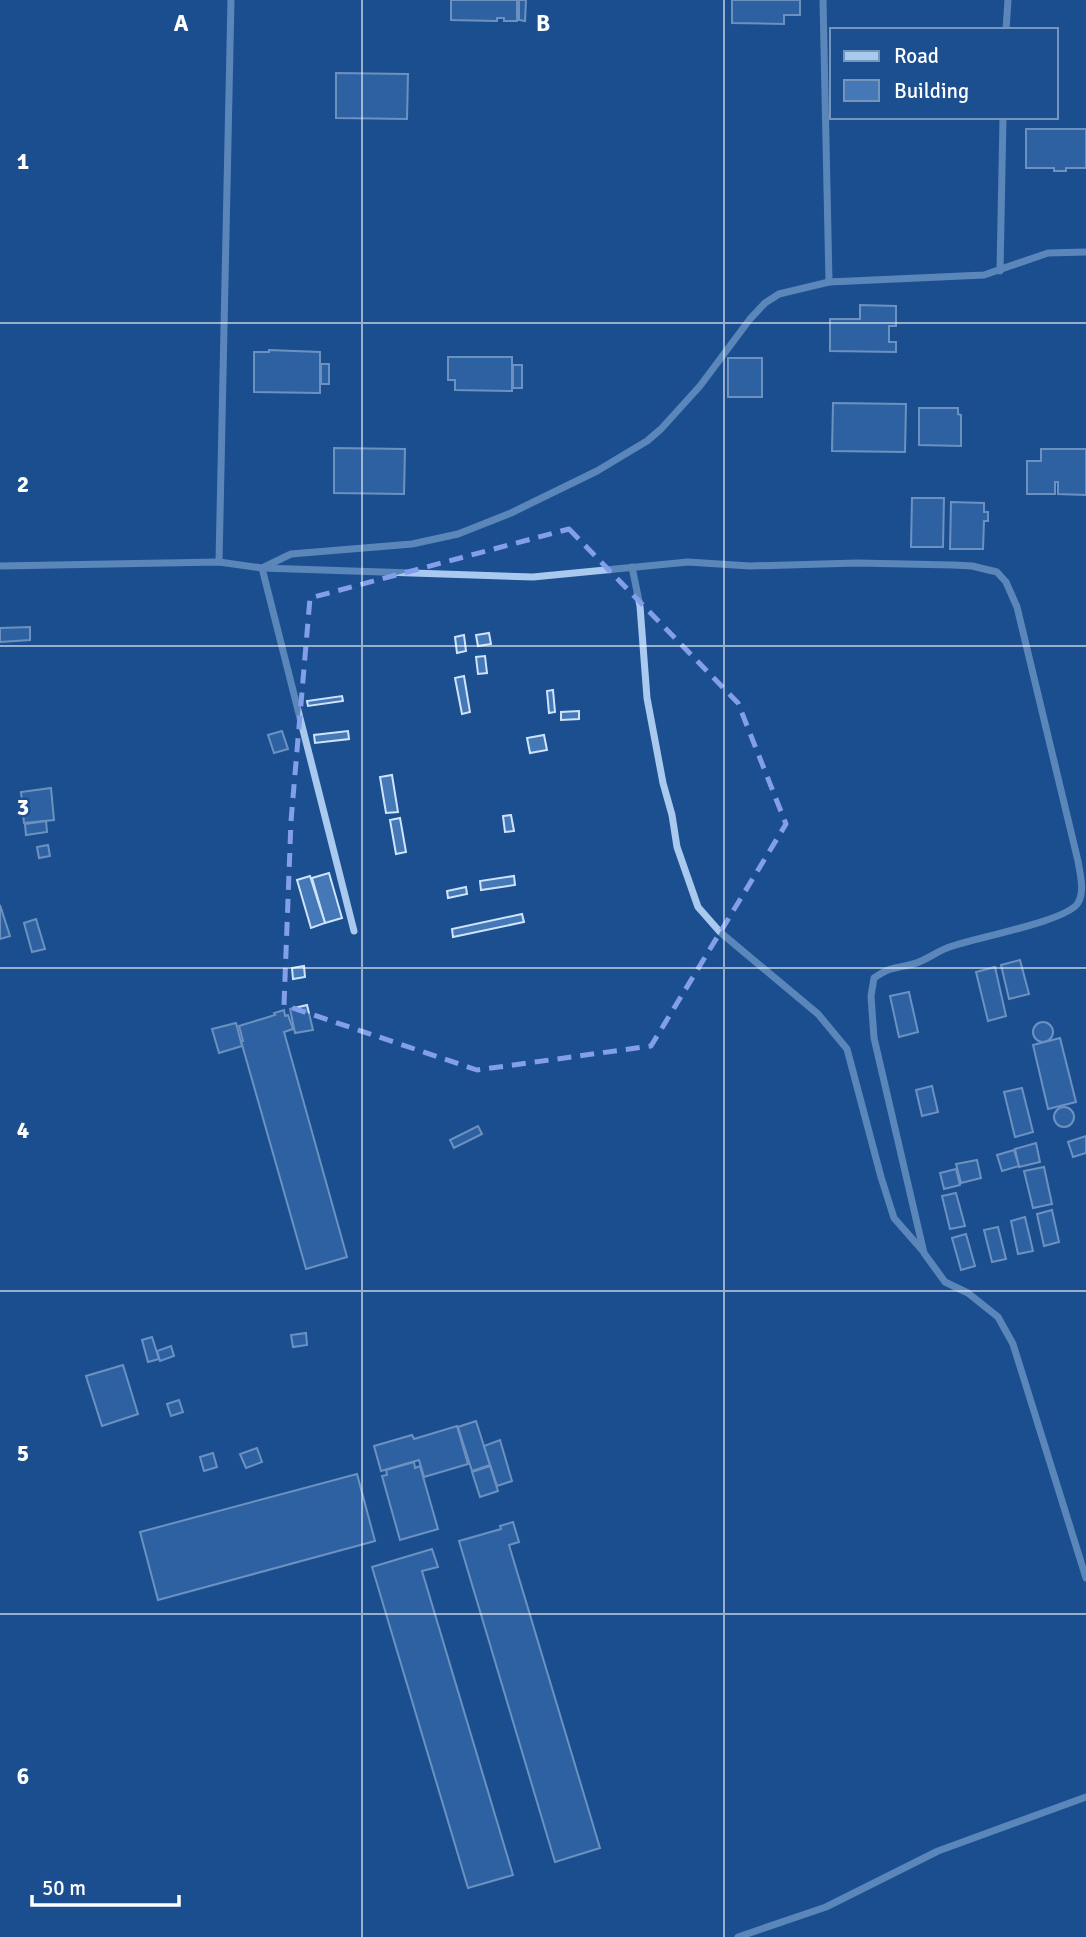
<svg xmlns="http://www.w3.org/2000/svg" width="1086" height="1937" font-family="Signika,sans-serif">
<style>
.building{fill:#4478b7;stroke:#cfe3fa;stroke-width:2}
.lines{fill:none;stroke-linecap:round;stroke-linejoin:round}
.street{stroke:#a9c9ee;stroke-width:7}
.marked{fill:none;stroke:#839eea;stroke-width:5;stroke-dasharray:14 9;stroke-linejoin:round}
.grid{fill:none;stroke:#fff;stroke-width:2;stroke-opacity:0.55}
.grid-label{font-size:23px;text-anchor:middle;font-weight:bold;fill:#fff;stroke:#1b4f8f;stroke-width:5;stroke-linejoin:round;paint-order:stroke}
</style>
<rect width="100%" height="100%" fill="#1b4f8f"/>
<!-- building -->
<g class="building">
<path d="M 451,0 L 517,0 L 517,21 L 504,21 L 504,18 L 497,18 L 497,21 L 451,20 Z"/>
<path d="M 519,0 L 526,0 L 525,21 L 519,20 Z"/>
<path d="M 732,0 L 800,0 L 800,15 L 784,15 L 784,24 L 732,23 Z"/>
<path d="M 336,73 L 408,74 L 407,119 L 336,118 Z"/>
<path d="M 1026,129 L 1086,129 L 1086,168 L 1066,168 L 1066,171 L 1054,171 L 1054,168 L 1026,168 Z"/>
<path d="M 860,305 L 896,306 L 896,326 L 889,326 L 889,342 L 896,342 L 896,352 L 830,351 L 830,319 L 860,319 Z"/>
<path d="M 269,350 L 320,352 L 320,393 L 254,392 L 254,352 L 269,352 Z"/>
<path d="M 448,357 L 512,357 L 512,391 L 455,390 L 455,380 L 448,380 Z"/>
<rect x="728" y="358" width="34" height="39"/>
<rect x="321" y="364" width="8" height="20"/>
<rect x="513" y="365" width="9" height="23"/>
<path d="M 833,403 L 906,404 L 905,452 L 832,451 Z"/>
<path d="M 919,408 L 958,408 L 958,414 L 961,415 L 961,446 L 919,445 Z"/>
<path d="M 334,448 L 405,449 L 404,494 L 334,493 Z"/>
<path d="M 1041,449 L 1086,449 L 1086,495 L 1058,494 L 1058,482 L 1055,482 L 1055,494 L 1027,494 L 1027,461 L 1041,461 Z"/>
<path d="M 912,498 L 944,498 L 943,547 L 911,547 Z"/>
<path d="M 951,502 L 984,503 L 984,512 L 988,512 L 988,521 L 984,521 L 983,549 L 950,549 Z"/>
<path d="M 30,627 L 30,640 L 0,642 L 0,628 Z"/>
<path d="M 489,633 L 491,644 L 478,646 L 476,635 Z"/>
<path d="M 464,635 L 466,651 L 457,653 L 455,637 Z"/>
<path d="M 485,656 L 487,673 L 478,674 L 476,657 Z"/>
<path d="M 464,676 L 470,712 L 462,714 L 455,678 Z"/>
<path d="M 553,690 L 555,712 L 549,713 L 547,691 Z"/>
<path d="M 342,696 L 343,701 L 308,706 L 307,701 Z"/>
<path d="M 579,711 L 579,719 L 561,720 L 561,712 Z"/>
<path d="M 282,731 L 288,749 L 274,753 L 268,735 Z"/>
<path d="M 348,731 L 349,739 L 315,743 L 314,735 Z"/>
<path d="M 544,735 L 547,750 L 530,753 L 527,738 Z"/>
<path d="M 392,775 L 398,812 L 386,813 L 380,777 Z"/>
<path d="M 51,788 L 54,820 L 24,823 L 21,792 Z"/>
<path d="M 511,815 L 514,831 L 505,832 L 503,816 Z"/>
<path d="M 400,818 L 406,852 L 396,854 L 390,820 Z"/>
<path d="M 46,821 L 47,832 L 26,835 L 25,824 Z"/>
<path d="M 48,845 L 50,856 L 39,858 L 37,847 Z"/>
<path d="M 329,873 L 342,918 L 325,923 L 312,878 Z"/>
<path d="M 310,876 L 325,923 L 311,928 L 297,880 Z"/>
<path d="M 514,876 L 515,885 L 481,890 L 480,881 Z"/>
<path d="M 466,887 L 467,894 L 448,898 L 447,891 Z"/>
<path d="M 0,905 L 10,936 L 0,939 Z"/>
<path d="M 522,914 L 524,922 L 453,937 L 452,929 Z"/>
<path d="M 36,919 L 45,949 L 32,952 L 24,923 Z"/>
<path d="M 1020,960 L 1029,994 L 1009,999 L 1001,965 Z"/>
<path d="M 304,966 L 305,977 L 293,979 L 292,968 Z"/>
<path d="M 995,967 L 1006,1016 L 988,1021 L 976,972 Z"/>
<path d="M 909,992 L 918,1032 L 899,1037 L 890,996 Z"/>
<path d="M 307,1005 L 313,1030 L 295,1033 L 290,1009 Z"/>
<path d="M 284,1010 L 285,1016 L 288,1015 L 293,1029 L 284,1032 L 347,1257 L 306,1269 L 241,1041 L 243,1041 L 239,1026 L 275,1015 L 274,1013 Z"/>
<circle cx="1043" cy="1032" r="10"/>
<path d="M 236,1023 L 242,1046 L 219,1053 L 212,1029 Z"/>
<path d="M 1060,1038 L 1076,1102 L 1048,1109 L 1033,1045 Z"/>
<path d="M 932,1086 L 938,1112 L 922,1116 L 916,1090 Z"/>
<path d="M 1022,1088 L 1033,1132 L 1015,1137 L 1004,1092 Z"/>
<circle cx="1064" cy="1117" r="10"/>
<path d="M 478,1126 L 482,1134 L 454,1148 L 450,1140 Z"/>
<path d="M 1086,1136 L 1086,1153 L 1073,1157 L 1068,1142 Z"/>
<path d="M 1036,1143 L 1040,1162 L 1019,1167 L 1015,1149 Z"/>
<path d="M 1014,1150 L 1019,1166 L 1002,1171 L 997,1155 Z"/>
<path d="M 977,1160 L 981,1178 L 961,1183 L 956,1164 Z"/>
<path d="M 1044,1167 L 1052,1204 L 1033,1208 L 1024,1171 Z"/>
<path d="M 956,1169 L 960,1185 L 944,1189 L 940,1173 Z"/>
<path d="M 956,1193 L 965,1226 L 950,1229 L 942,1196 Z"/>
<path d="M 1052,1210 L 1059,1242 L 1044,1246 L 1037,1214 Z"/>
<path d="M 1025,1217 L 1033,1251 L 1018,1254 L 1011,1221 Z"/>
<path d="M 998,1227 L 1006,1259 L 992,1262 L 984,1230 Z"/>
<path d="M 966,1234 L 975,1266 L 961,1270 L 952,1238 Z"/>
<path d="M 306,1333 L 307,1345 L 293,1347 L 291,1335 Z"/>
<path d="M 152,1337 L 159,1359 L 148,1362 L 142,1340 Z"/>
<path d="M 171,1346 L 174,1356 L 160,1361 L 157,1351 Z"/>
<path d="M 123,1365 L 138,1414 L 102,1426 L 86,1376 Z"/>
<path d="M 179,1400 L 183,1412 L 171,1416 L 167,1404 Z"/>
<path d="M 476,1421 L 490,1465 L 472,1471 L 458,1427 Z"/>
<path d="M 457,1426 L 468,1464 L 424,1477 L 419,1460 L 381,1471 L 374,1446 L 412,1435 L 414,1439 Z"/>
<path d="M 500,1440 L 512,1481 L 497,1486 L 484,1446 Z"/>
<path d="M 257,1448 L 262,1462 L 246,1468 L 240,1454 Z"/>
<path d="M 213,1453 L 217,1467 L 204,1471 L 200,1457 Z"/>
<path d="M 414,1462 L 415,1468 L 420,1466 L 438,1529 L 400,1540 L 382,1476 L 387,1475 L 386,1470 Z"/>
<path d="M 490,1466 L 498,1491 L 480,1497 L 472,1472 Z"/>
<path d="M 357,1474 L 375,1541 L 158,1600 L 140,1532 Z"/>
<path d="M 513,1522 L 519,1542 L 509,1545 L 600,1848 L 555,1862 L 459,1541 L 501,1529 L 500,1526 Z"/>
<path d="M 432,1549 L 438,1567 L 422,1571 L 513,1875 L 468,1888 L 372,1567 Z"/>
</g>
<g class="lines">
<!-- street -->
<g class="street">
<path d="M 823,0 L 829,282"/>
<path d="M 1006,30 L 1008,0"/>
<path d="M 1000,271 L 1003,117"/>
<path d="M 219,562 L 231,0"/>
<path d="M 0,566 L 219,562 L 262,568 L 533,577 L 688,562 L 750,566 L 857,563 L 953,565 L 972,566 L 997,572 L 1006,582 L 1017,607 L 1078,861 C 1080,874 1085,891 1078,903 C 1066,922 972,938 947,948 C 936,952 925,961 913,964 C 894,969 892,966 874,978 L 871,996 L 874,1038 L 924,1253 L 945,1282 L 968,1293 L 998,1317 L 1013,1344 L 1086,1578"/>
<path d="M 632,567 L 640,606 L 647,698 L 663,783 L 672,815 L 677,847 L 698,907 L 720,932 L 818,1014 L 847,1049 L 881,1177 L 894,1218 L 922,1250"/>
<path d="M 354,931 L 262,568 L 291,554 L 412,544 L 458,534 L 511,513 L 597,471 L 647,441 L 661,429 L 700,386 L 750,319 L 765,303 L 779,294 L 829,282 L 984,275 L 1048,253 L 1086,252"/>
<path d="M 738,1937 L 826,1907 L 938,1851 L 1086,1797"/>
</g>
</g>
<!-- marked area -->
<path d="M0 0H1086V1937H0ZM 569,529 L 738,703 L 786,824 L 651,1046 L 477,1070 L 284,1005 L 291,821 L 310,598 Z" fill="#1b4f8f" fill-opacity=".55" fill-rule="evenodd"/>
<path class="marked" d="M 569,529 L 738,703 L 786,824 L 651,1046 L 477,1070 L 284,1005 L 291,821 L 310,598 Z"/>
<!-- grid -->
<path class="grid" d="M 362,0 L 362,1937M 724,0 L 724,1937M 0,323 L 1086,323M 0,646 L 1086,646M 0,968 L 1086,968M 0,1291 L 1086,1291M 0,1614 L 1086,1614"/>
<g class="grid-label">
<text x="181" y="31">A</text>
<text x="543" y="31">B</text>
<text x="23" y="169">1</text>
<text x="23" y="492">2</text>
<text x="23" y="815">3</text>
<text x="23" y="1138">4</text>
<text x="23" y="1461">5</text>
<text x="23" y="1784">6</text>
</g>
<!-- legend -->
<rect x="830" y="28" width="228" height="91" fill="#1b4f8f" stroke="#7695bc" stroke-width="2"/>
<rect x="844" y="51" width="35" height="10" fill="#a9c9ee" stroke="#7695bc" stroke-width="2"/>
<text x="894" y="63" font-size="21" fill="#ffffff">Road</text>
<rect x="844" y="80" width="35" height="21" fill="#4478b7" stroke="#7695bc" stroke-width="2"/>
<text x="894" y="98" font-size="21" fill="#ffffff">Building</text>
<!-- scale -->
<path d="M32 1895v10h147v-10" fill="none" stroke="#ffffff" stroke-width="3.5"/>
<text x="42" y="1895" font-size="21" fill="#ffffff" stroke="#1b4f8f" stroke-width="5" paint-order="stroke">50 m</text>
</svg>
